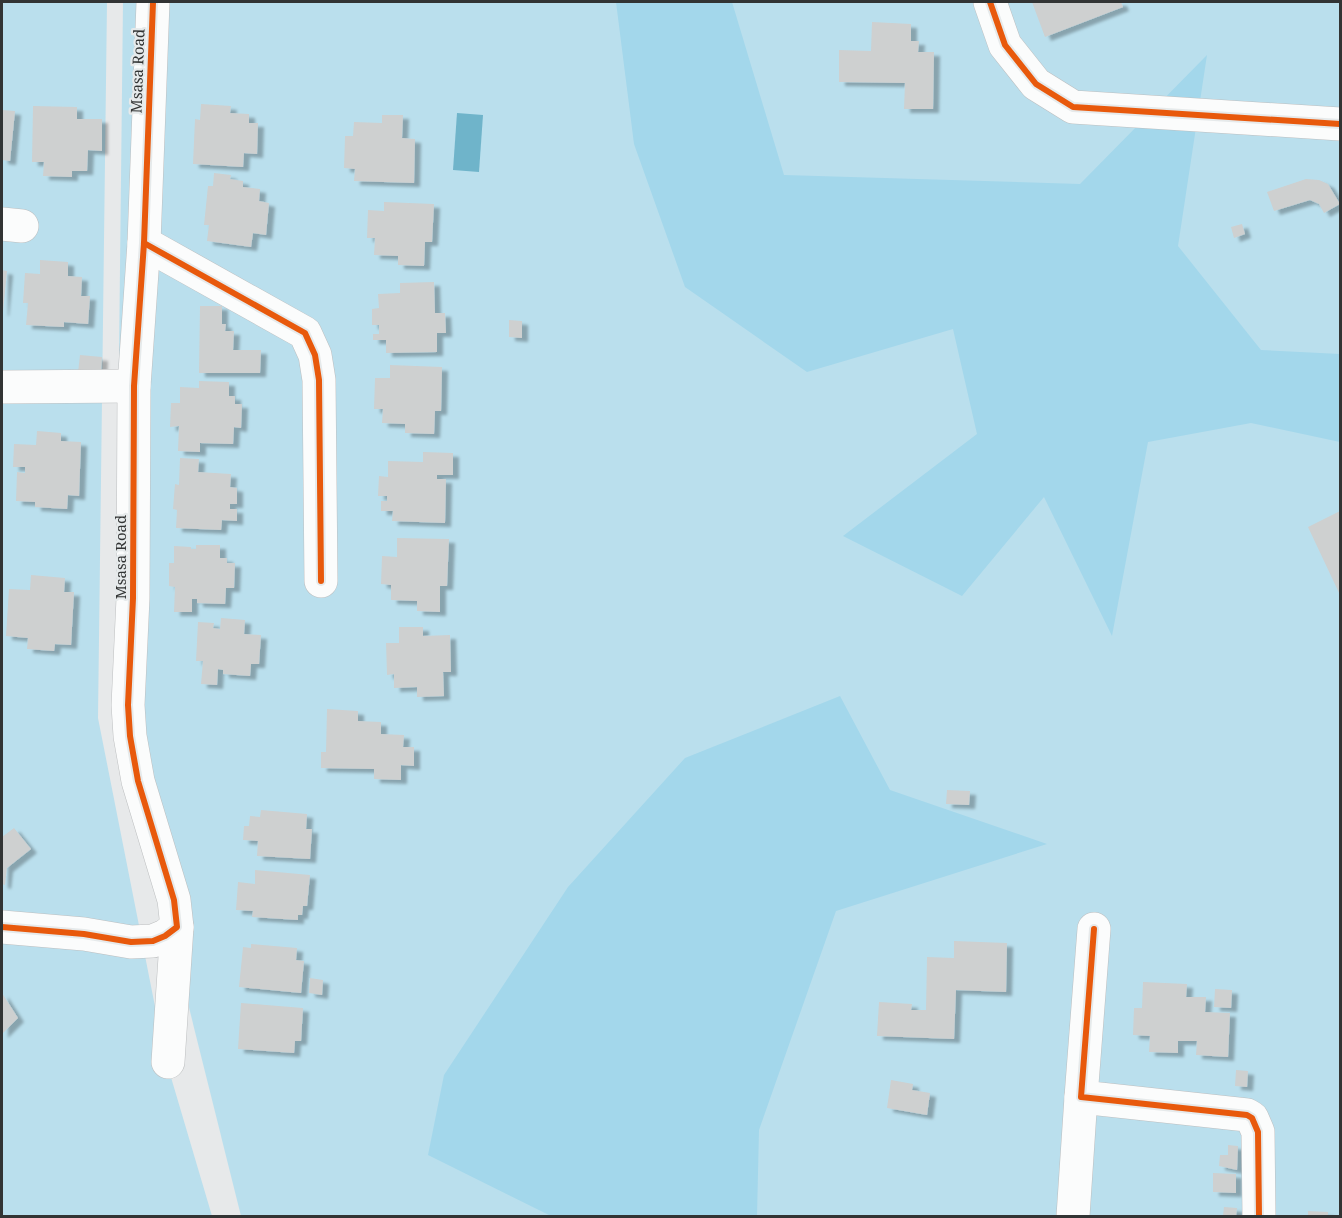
<svg xmlns="http://www.w3.org/2000/svg" width="1342" height="1218" font-family="'Noto Serif',serif">
<style>
.green{fill:#badfed}
.forest{fill:#a3d7eb}
.water{fill:#6fb4ca}
.building{fill:#ced0d0;filter:url(#shadow)}
.lines{fill:none;stroke-linecap:round;stroke-linejoin:round}
.minor-casing{stroke:#bdbfc0;stroke-width:34}
.minor{stroke:#fbfcfc;stroke-width:33}
.cycleway-casing{stroke:#e6eaeb;stroke-width:10}
.cycleway{stroke:#e8590c;stroke-width:6}
.labels{text-anchor:middle;stroke-width:4.5;stroke-linejoin:round;paint-order:stroke}
.street-label{font-size:15px;fill:#323434;stroke:#e6eaeb}
</style>
<defs>
<filter id="shadow"><feDropShadow dx="6" dy="4" stdDeviation="1.5" flood-color="#0004"/></filter>
</defs>
<rect width="100%" height="100%" fill="#e7e9ea"/>
<!-- green -->
<g class="green">
<path d="M 2,2 L 107,2 L 98,718 L 165,1057 L 212,1216 L 2,1216 Z"/>
<path d="M 123,2 L 1340,2 L 1340,1216 L 241,1216 L 115,711 Z"/>
</g>
<!-- forest -->
<g class="forest">
<path d="M 616,2 L 732,2 L 784,175 L 1080,184 L 1207,55 L 1178,246 L 1261,350 L 1340,354 L 1340,442 L 1251,423 L 1148,442 L 1112,636 L 1044,497 L 962,596 L 843,536 L 977,434 L 953,329 L 807,372 L 685,287 L 634,144 Z"/>
<path d="M 840,696 L 890,790 L 1047,844 L 836,911 L 759,1130 L 757,1216 L 551,1216 L 428,1155 L 444,1075 L 568,887 L 685,758 Z"/>
</g>
<!-- water -->
<path class="water" d="M 457,113 L 483,115 L 479,172 L 453,170 Z"/>
<!-- building -->
<g class="building">
<path d="M 1032,2 L 1121,2 L 1123,7 L 1045,37 Z"/>
<path d="M 872,22 L 911,24 L 911,41 L 919,41 L 918,52 L 934,52 L 933,109 L 904,109 L 905,83 L 839,82 L 839,50 L 871,51 Z"/>
<path d="M 201,104 L 231,106 L 230,113 L 249,114 L 249,123 L 258,123 L 257,154 L 244,153 L 243,167 L 193,164 L 195,119 L 200,120 Z"/>
<path d="M 33,106 L 77,107 L 77,119 L 102,119 L 102,151 L 88,150 L 87,171 L 72,171 L 72,177 L 43,176 L 44,162 L 32,162 Z"/>
<path d="M 2,110 L 15,111 L 10,161 L 2,160 Z"/>
<path d="M 382,115 L 403,115 L 402,138 L 415,139 L 414,183 L 354,181 L 355,169 L 344,168 L 345,136 L 353,136 L 354,122 L 382,123 Z"/>
<path d="M 214,173 L 231,175 L 230,179 L 243,181 L 243,187 L 260,189 L 259,201 L 269,203 L 266,235 L 253,233 L 251,247 L 207,241 L 209,225 L 204,225 L 208,186 L 213,186 Z"/>
<path d="M 1306,179 L 1319,180 L 1328,184 L 1340,204 L 1324,213 L 1319,204 L 1310,200 L 1274,211 L 1267,192 Z"/>
<path d="M 384,202 L 434,204 L 432,242 L 425,242 L 424,266 L 398,265 L 398,256 L 374,255 L 375,238 L 367,238 L 368,210 L 384,211 Z"/>
<path d="M 1242,224 L 1245,234 L 1234,238 L 1231,227 Z"/>
<path d="M 40,260 L 68,262 L 68,276 L 82,277 L 81,296 L 90,296 L 88,324 L 64,322 L 64,327 L 26,325 L 28,303 L 23,303 L 25,273 L 40,274 Z"/>
<path d="M 2,270 L 7,271 L 3,312 L 2,312 Z"/>
<path d="M 434,282 L 435,313 L 445,313 L 446,333 L 437,333 L 437,352 L 386,353 L 386,340 L 373,340 L 373,334 L 379,334 L 379,325 L 372,325 L 372,309 L 379,308 L 378,294 L 400,293 L 400,283 Z"/>
<path d="M 200,306 L 222,306 L 222,324 L 226,324 L 225,331 L 234,331 L 233,350 L 261,350 L 260,373 L 199,373 Z"/>
<path d="M 509,320 L 522,321 L 522,338 L 509,337 Z"/>
<path d="M 80,355 L 102,357 L 101,375 L 78,373 Z"/>
<path d="M 390,365 L 442,367 L 441,411 L 435,411 L 434,434 L 405,433 L 405,424 L 382,423 L 383,409 L 374,409 L 375,378 L 390,378 Z"/>
<path d="M 199,381 L 229,382 L 229,396 L 235,396 L 235,404 L 242,404 L 241,428 L 234,427 L 233,444 L 200,443 L 200,452 L 178,451 L 179,426 L 170,427 L 171,403 L 180,403 L 180,387 L 199,388 Z"/>
<path d="M 37,431 L 61,433 L 61,441 L 81,442 L 79,496 L 68,495 L 67,509 L 35,507 L 35,502 L 16,501 L 17,472 L 25,473 L 25,467 L 13,467 L 14,444 L 36,445 Z"/>
<path d="M 423,452 L 453,453 L 453,475 L 437,475 L 437,479 L 446,479 L 445,523 L 392,521 L 393,511 L 381,511 L 381,501 L 387,501 L 387,496 L 378,496 L 379,476 L 388,477 L 388,461 L 423,462 Z"/>
<path d="M 180,458 L 199,459 L 198,472 L 231,474 L 230,487 L 237,488 L 237,504 L 230,504 L 230,509 L 237,509 L 237,521 L 222,520 L 221,530 L 176,528 L 177,510 L 173,509 L 175,484 L 179,485 Z"/>
<path d="M 1340,511 L 1340,595 L 1308,527 Z"/>
<path d="M 397,538 L 449,539 L 447,586 L 440,586 L 440,612 L 417,611 L 417,601 L 391,600 L 391,585 L 381,584 L 382,556 L 397,557 Z"/>
<path d="M 196,545 L 220,545 L 220,558 L 227,558 L 227,563 L 235,563 L 234,588 L 226,588 L 225,604 L 197,603 L 197,599 L 192,599 L 192,612 L 174,612 L 175,587 L 169,586 L 169,563 L 174,563 L 174,546 L 191,547 L 191,549 L 196,549 Z"/>
<path d="M 31,575 L 65,578 L 64,592 L 74,592 L 71,645 L 55,644 L 54,651 L 27,649 L 28,638 L 6,636 L 9,589 L 30,590 Z"/>
<path d="M 221,618 L 245,620 L 244,634 L 261,635 L 259,664 L 251,664 L 250,676 L 223,674 L 223,670 L 218,669 L 217,685 L 201,684 L 203,661 L 196,661 L 198,622 L 214,623 L 213,628 L 220,629 Z"/>
<path d="M 399,627 L 423,627 L 423,636 L 450,635 L 451,672 L 443,672 L 444,696 L 417,697 L 417,687 L 394,688 L 394,674 L 387,675 L 386,643 L 399,643 Z"/>
<path d="M 327,709 L 358,711 L 358,721 L 381,722 L 381,734 L 404,735 L 403,747 L 414,747 L 414,766 L 401,765 L 401,780 L 374,779 L 374,769 L 321,768 L 321,752 L 326,752 Z"/>
<path d="M 947,790 L 970,791 L 969,805 L 946,804 Z"/>
<path d="M 261,810 L 307,814 L 306,829 L 312,829 L 310,859 L 257,856 L 258,841 L 243,840 L 244,826 L 249,826 L 250,816 L 260,817 Z"/>
<path d="M 14,828 L 31,849 L 7,868 L 5,885 L 2,884 L 2,837 Z"/>
<path d="M 255,870 L 310,875 L 307,906 L 303,906 L 302,915 L 298,915 L 298,920 L 252,917 L 253,911 L 236,910 L 238,882 L 255,884 Z"/>
<path d="M 954,941 L 1007,943 L 1006,992 L 956,990 L 954,1039 L 877,1036 L 879,1002 L 912,1004 L 911,1010 L 926,1010 L 927,957 L 954,958 Z"/>
<path d="M 251,944 L 297,948 L 296,960 L 304,961 L 301,993 L 239,987 L 243,947 L 251,948 Z"/>
<path d="M 310,978 L 323,980 L 322,995 L 309,993 Z"/>
<path d="M 1143,982 L 1187,984 L 1186,997 L 1206,997 L 1205,1012 L 1230,1013 L 1228,1057 L 1196,1055 L 1197,1041 L 1178,1041 L 1178,1053 L 1149,1052 L 1150,1036 L 1133,1035 L 1134,1008 L 1142,1008 Z"/>
<path d="M 1215,989 L 1232,990 L 1231,1008 L 1214,1007 Z"/>
<path d="M 2,993 L 18,1018 L 2,1034 Z"/>
<path d="M 241,1003 L 303,1008 L 301,1041 L 295,1041 L 294,1053 L 238,1049 Z"/>
<path d="M 1236,1070 L 1248,1071 L 1247,1087 L 1235,1086 Z"/>
<path d="M 891,1080 L 913,1084 L 912,1090 L 930,1093 L 927,1115 L 887,1108 Z"/>
<path d="M 1228,1145 L 1238,1146 L 1237,1170 L 1219,1166 L 1220,1155 L 1228,1155 Z"/>
<path d="M 1213,1173 L 1236,1174 L 1236,1193 L 1213,1192 Z"/>
<path d="M 1224,1207 L 1237,1208 L 1236,1216 L 1223,1216 Z"/>
<path d="M 1308,1211 L 1328,1212 L 1328,1216 L 1308,1216 Z"/>
</g>
<g class="lines">
<!-- minor casing -->
<g class="minor-casing">
<g id="minor">
<path d="M 990,2 L 1005,45 L 1036,84 L 1073,107 L 1340,124"/>
<path d="M 2,224 L 22,226"/>
<path d="M 144,243 L 305,333 L 315,355 L 319,380 L 321,581"/>
<path d="M 2,387 L 134,386"/>
<path d="M 2,927 L 84,934 L 131,942 L 153,941 L 165,936 L 177,927 L 174,900 L 138,781 L 130,736 L 128,705 L 133,598 L 134,386 L 144,243 L 153,2"/>
<path d="M 1094,929 L 1081,1097 L 1247,1115 L 1252,1118 L 1258,1132 L 1259,1216"/>
<path d="M 168,1062 L 177,927"/>
<path d="M 1073,1216 L 1081,1097"/>
</g>
</g>
<!-- minor -->
<use href="#minor" class="minor"/>
<!-- cycleway casing -->
<g class="cycleway-casing">
<g id="cycleway">
<path d="M 990,2 L 1005,45 L 1036,84 L 1073,107 L 1340,124"/>
<path d="M 144,243 L 305,333 L 315,355 L 319,380 L 321,581"/>
<path d="M 2,927 L 84,934 L 131,942 L 153,941 L 165,936 L 177,927 L 174,900 L 138,781 L 130,736 L 128,705 L 133,598 L 134,386 L 144,243 L 153,2"/>
<path d="M 1094,929 L 1081,1097 L 1247,1115 L 1252,1118 L 1258,1132 L 1259,1216"/>
</g>
</g>
<!-- cycleway -->
<use href="#cycleway" class="cycleway"/>
</g>
<g class="labels">
<!-- street labels -->
<g class="street-label">
<text transform="translate(138 71) rotate(-88)" y="5">Msasa Road</text>
<text transform="translate(121 557) rotate(-90)" y="5">Msasa Road</text>
</g>
</g>
<!-- border -->
<rect width="1342" height="1218" fill="none" stroke="#323434" stroke-width="6"/>
</svg>
